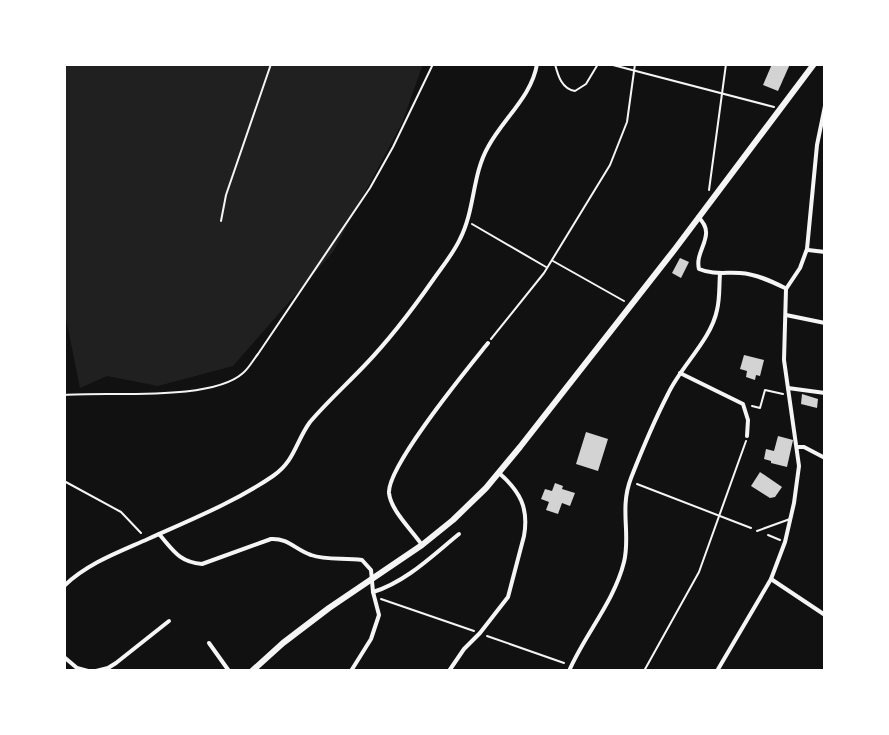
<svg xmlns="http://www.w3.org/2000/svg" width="889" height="735" font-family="'Roboto Serif',serif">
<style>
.green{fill:#202020}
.building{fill:#d3d3d3}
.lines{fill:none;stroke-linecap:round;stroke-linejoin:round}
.path{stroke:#f5f5f5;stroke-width:2}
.service{stroke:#f5f5f5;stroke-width:2}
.minor{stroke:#f5f5f5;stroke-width:4}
.primary{stroke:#f5f5f5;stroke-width:6}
</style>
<rect width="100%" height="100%" fill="#111"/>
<!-- green -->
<path class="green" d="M 64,64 L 423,64 L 402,123 L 333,252 L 233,366 L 158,386 L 107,376 L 80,388 L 64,309 Z"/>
<!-- building -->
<g class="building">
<path d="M 772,64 L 790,64 L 778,91 L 763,85 Z"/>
<path d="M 680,258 L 689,262 L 681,278 L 672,273 Z"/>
<path d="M 744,355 L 764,360 L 760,376 L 756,375 L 755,380 L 746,377 L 747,371 L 740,369 Z"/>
<path d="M 802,394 L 818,399 L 817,408 L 801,404 Z"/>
<path d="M 586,432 L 608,439 L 598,471 L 576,464 Z"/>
<path d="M 778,436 L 793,440 L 787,467 L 771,463 L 771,461 L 764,459 L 766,449 L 774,451 Z"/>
<path d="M 760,472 L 782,487 L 775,497 L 770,498 L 751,486 Z"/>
<path d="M 555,483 L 563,486 L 562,489 L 575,493 L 570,506 L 562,503 L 558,514 L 546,510 L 549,502 L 541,499 L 545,489 L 552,491 Z"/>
</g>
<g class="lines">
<!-- path -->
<g class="path">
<path d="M 555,64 C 558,76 562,89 575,91 L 586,84 L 598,64"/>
<path d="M 609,64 L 774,107"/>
<path d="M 709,190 L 726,64"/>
<path d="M 221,221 L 226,195 L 271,64"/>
<path d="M 472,224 L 546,267"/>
<path d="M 553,261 L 624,301"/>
<path d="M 491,339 L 544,273 L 610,165 L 627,122 L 635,64"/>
<path d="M 64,395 C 107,391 211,402 243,373 C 249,368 253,360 258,354 L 370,188 L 393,147 L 433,64"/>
<path d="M 752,406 L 760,408 L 765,390 L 783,394"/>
<path d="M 64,481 L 121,512 L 141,533"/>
<path d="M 637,484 L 751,528"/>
<path d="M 768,535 L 780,540"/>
<path d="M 381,599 L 474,631"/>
<path d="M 487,636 L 564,663"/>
<path d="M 644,671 L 699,572 L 746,441"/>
</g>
<!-- service -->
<path class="service" d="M 757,531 L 790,519"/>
<!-- minor -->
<g class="minor">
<path d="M 825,64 L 825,65"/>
<path d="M 698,217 C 718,235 694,250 699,269 C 713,275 726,272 740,273 C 756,274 771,281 785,288"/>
<path d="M 808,250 L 825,252"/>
<path d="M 786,315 L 825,323"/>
<path d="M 680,373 L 743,404 L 748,420 L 747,436"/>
<path d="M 788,388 L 825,393"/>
<path d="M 798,447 L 804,447 L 825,458"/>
<path d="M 159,534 C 173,550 179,562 202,564 L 271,539 C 288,538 296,550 311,555 C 327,561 345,557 362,560 L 371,570 L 373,592 L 379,615 L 371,639 L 351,671"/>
<path d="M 422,545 C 412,530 391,511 389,493 C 387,466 468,368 488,343"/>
<path d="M 771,579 L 825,615"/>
<path d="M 64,586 C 88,563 119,552 148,539 C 190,520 235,502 273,476 C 295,461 296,441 310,422 C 327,402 347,384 365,365 C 390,339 412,310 433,280 C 442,267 453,254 460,239 C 475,210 472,175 488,147 C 503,119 532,96 537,64"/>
<path d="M 373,592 C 406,582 433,555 459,534"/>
<path d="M 209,643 L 229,671"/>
<path d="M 64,657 L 77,668 L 88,671"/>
<path d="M 96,671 L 108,668 L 116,663 L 169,621"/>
<path d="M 449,671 L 464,649 L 480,633 L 508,597 L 524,536 C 529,508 520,491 499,473"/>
<path d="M 569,671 C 585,634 614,602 624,562 C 631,534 619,509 631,478 C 642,450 654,421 668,394 C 681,366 711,340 717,310 C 720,298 719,286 720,274"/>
<path d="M 717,671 L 771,579 L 785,542 L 794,503 L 799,466 L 784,360 L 786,289 L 800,268 L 807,249 L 817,145 L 825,106"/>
</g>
<!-- primary -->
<path class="primary" d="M 252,671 L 283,643 L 329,608 L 422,545 L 453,520 L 486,488 L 520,447 L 675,249 L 814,64"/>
</g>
<!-- border -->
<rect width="889" height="735" fill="none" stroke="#ffffff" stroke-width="132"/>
</svg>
